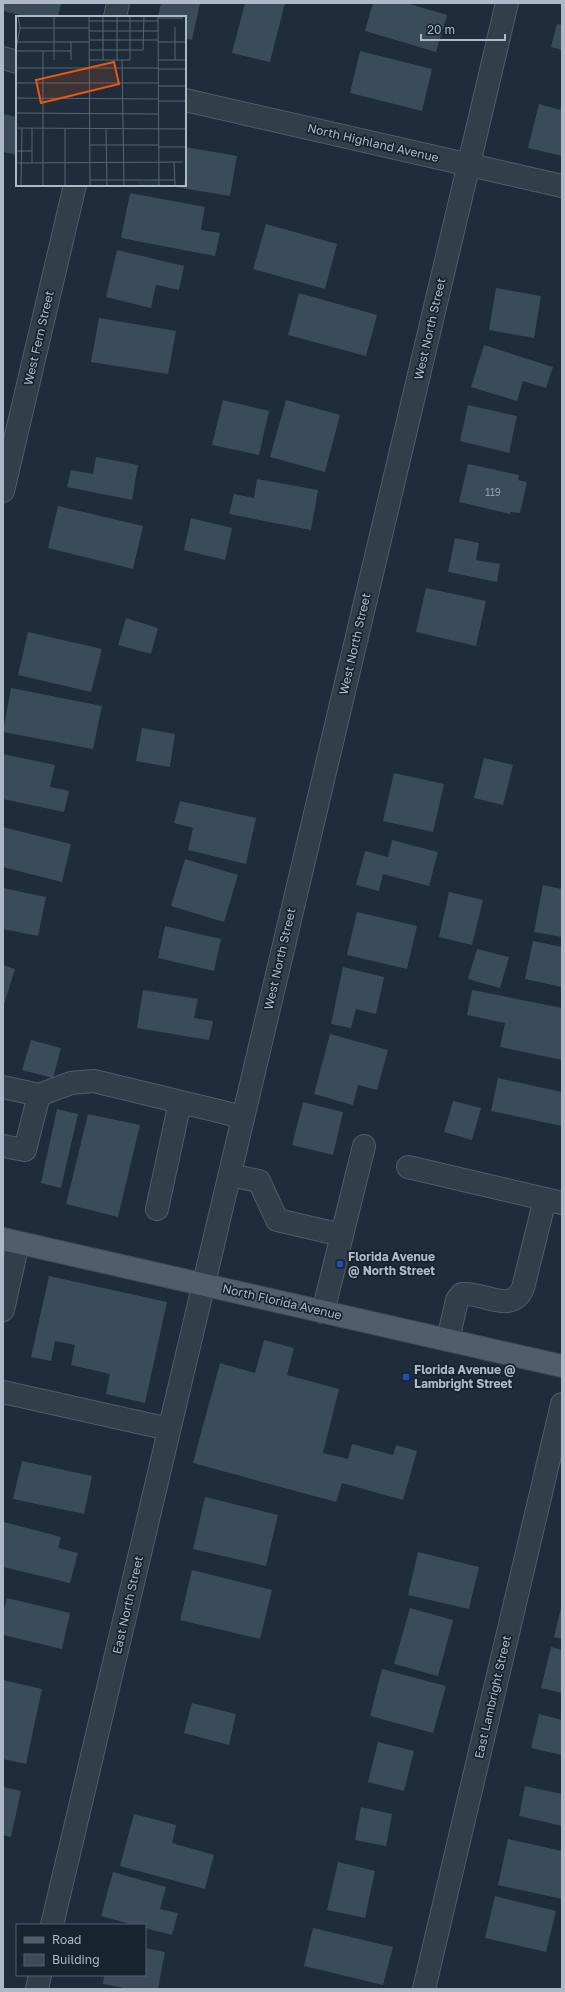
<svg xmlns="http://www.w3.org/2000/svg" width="565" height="1992" font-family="'Golos Text',sans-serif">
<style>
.building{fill:#3a4b5b}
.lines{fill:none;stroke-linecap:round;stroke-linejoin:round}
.minor-casing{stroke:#505c69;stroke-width:24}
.major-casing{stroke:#3c4755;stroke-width:24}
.minor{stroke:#333e4b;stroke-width:22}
.major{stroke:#505d6c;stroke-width:22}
.transit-dot{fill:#1a4fb4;stroke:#182330;stroke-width:1.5}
.labels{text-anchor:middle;stroke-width:3.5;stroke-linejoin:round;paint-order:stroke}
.number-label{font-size:10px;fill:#909ead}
.street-label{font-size:12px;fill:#adb9c8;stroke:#182330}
.poi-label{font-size:12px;font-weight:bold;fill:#adb9c8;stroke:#182330;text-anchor:start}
.inset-road{fill:none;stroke:#586473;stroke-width:1}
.view{fill:#e8590c;fill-opacity:0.15;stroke:#e8590c;stroke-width:2}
.inset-edge{fill:none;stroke:#adb9c8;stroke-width:2}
</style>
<rect width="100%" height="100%" fill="#1f2c3b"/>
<!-- building -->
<g class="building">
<path d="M 3,3 L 61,3 L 58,17 L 29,17 L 3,11 Z"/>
<path d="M 161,3 L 200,3 L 192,40 L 185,38 L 185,17 L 158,17 Z"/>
<path d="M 245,3 L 285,3 L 270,62 L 232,53 Z"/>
<path d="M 373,3 L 406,3 L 447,15 L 436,52 L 365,31 Z"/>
<path d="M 557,24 L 562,25 L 562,50 L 551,47 Z"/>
<path d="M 360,51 L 432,69 L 422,111 L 350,93 Z"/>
<path d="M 539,104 L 560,110 L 562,104 L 562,156 L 528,148 Z"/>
<path d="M 3,114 L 17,117 L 17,155 L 3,152 Z"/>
<path d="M 185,147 L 237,156 L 230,196 L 169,186 L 185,185 Z"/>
<path d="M 130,193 L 205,207 L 201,230 L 220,233 L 215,256 L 121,238 Z"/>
<path d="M 266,224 L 337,244 L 325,289 L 253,269 Z"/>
<path d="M 117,250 L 184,266 L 179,290 L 156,285 L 151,308 L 106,297 Z"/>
<path d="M 496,288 L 541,296 L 534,338 L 489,330 Z"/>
<path d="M 299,293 L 377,315 L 366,356 L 288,335 Z"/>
<path d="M 99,318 L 176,331 L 168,374 L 91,362 Z"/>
<path d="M 484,345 L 553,367 L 546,388 L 523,381 L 517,401 L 471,387 Z"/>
<path d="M 223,400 L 269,411 L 259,455 L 212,445 Z"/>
<path d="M 286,400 L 340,415 L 325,472 L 270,457 Z"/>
<path d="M 468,405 L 517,416 L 509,453 L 460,441 Z"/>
<path d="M 96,457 L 138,465 L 132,500 L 67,487 L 71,470 L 93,474 Z"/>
<path d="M 468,464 L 519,475 L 518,480 L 527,482 L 520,513 L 511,512 L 510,514 L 459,502 Z"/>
<path d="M 257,479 L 318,490 L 311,530 L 229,514 L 234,494 L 254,498 Z"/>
<path d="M 58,506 L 143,526 L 133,569 L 48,548 Z"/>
<path d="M 191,518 L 232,528 L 225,560 L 184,550 Z"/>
<path d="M 455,538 L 479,543 L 476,560 L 500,564 L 497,582 L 448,572 Z"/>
<path d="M 426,588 L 486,601 L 476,646 L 416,632 Z"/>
<path d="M 126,618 L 158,628 L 151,654 L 118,645 Z"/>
<path d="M 28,632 L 102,649 L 91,692 L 18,675 Z"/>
<path d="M 11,688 L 102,706 L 93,749 L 3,732 Z"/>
<path d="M 142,728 L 175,734 L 170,767 L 136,761 Z"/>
<path d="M 3,754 L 55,765 L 50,787 L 69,791 L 64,812 L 3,799 Z"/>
<path d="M 484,758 L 513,765 L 503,805 L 474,798 Z"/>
<path d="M 394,773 L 444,784 L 433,832 L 383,821 Z"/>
<path d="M 180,801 L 256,818 L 246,864 L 188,850 L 193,828 L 174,823 Z"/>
<path d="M 3,827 L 71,844 L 62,882 L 3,867 Z"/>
<path d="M 392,840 L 438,852 L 429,886 L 383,874 L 379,891 L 356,885 L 365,851 L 388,857 Z"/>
<path d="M 185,859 L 238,875 L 224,922 L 171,906 Z"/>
<path d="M 543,885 L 562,889 L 562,937 L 534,932 Z"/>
<path d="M 3,888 L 46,897 L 38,936 L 3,929 Z"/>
<path d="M 449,892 L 483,900 L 472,945 L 439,937 Z"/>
<path d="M 357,912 L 417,926 L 407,969 L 347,955 Z"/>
<path d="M 165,926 L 221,939 L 214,971 L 158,958 Z"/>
<path d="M 533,941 L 562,947 L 562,987 L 525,979 Z"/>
<path d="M 477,949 L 509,957 L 500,988 L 468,979 Z"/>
<path d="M 3,965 L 15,969 L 3,1008 Z"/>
<path d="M 343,967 L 384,977 L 376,1014 L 356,1009 L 351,1028 L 331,1024 Z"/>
<path d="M 143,990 L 198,999 L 194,1018 L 213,1021 L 209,1040 L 137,1028 Z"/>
<path d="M 472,990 L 562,1008 L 562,1060 L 500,1047 L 505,1023 L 467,1015 Z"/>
<path d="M 330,1034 L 388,1050 L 377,1090 L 358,1085 L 353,1105 L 314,1094 Z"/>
<path d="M 31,1040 L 61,1048 L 53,1078 L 22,1070 Z"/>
<path d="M 498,1078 L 562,1092 L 562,1126 L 491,1111 Z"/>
<path d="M 453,1101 L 481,1108 L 472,1140 L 444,1132 Z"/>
<path d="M 303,1102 L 343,1112 L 333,1155 L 292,1145 Z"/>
<path d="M 57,1109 L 78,1114 L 61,1188 L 41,1183 Z"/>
<path d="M 88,1114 L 140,1125 L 118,1217 L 66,1204 Z"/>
<path d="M 49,1276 L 167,1302 L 145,1403 L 106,1394 L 110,1374 L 71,1365 L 75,1345 L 55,1341 L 51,1361 L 31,1357 Z"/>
<path d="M 264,1340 L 294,1348 L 287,1375 L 339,1389 L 323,1453 L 348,1459 L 352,1444 L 393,1455 L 396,1445 L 417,1451 L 403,1500 L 342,1483 L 336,1502 L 193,1463 L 220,1363 L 255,1373 Z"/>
<path d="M 22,1461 L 92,1476 L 84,1514 L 13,1499 Z"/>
<path d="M 205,1497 L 278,1515 L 266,1566 L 193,1549 Z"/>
<path d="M 4,1522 L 61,1537 L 58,1548 L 78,1553 L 70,1583 L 3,1567 Z"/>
<path d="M 418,1552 L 479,1567 L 469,1609 L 408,1595 Z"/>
<path d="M 192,1570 L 272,1590 L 260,1639 L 180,1620 Z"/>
<path d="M 7,1598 L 70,1613 L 62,1649 L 3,1635 L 3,1613 Z"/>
<path d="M 562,1604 L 562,1639 L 554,1637 Z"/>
<path d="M 410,1608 L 453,1620 L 438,1676 L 394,1664 Z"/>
<path d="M 551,1647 L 562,1650 L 562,1693 L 541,1688 Z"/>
<path d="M 382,1669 L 446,1686 L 433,1733 L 370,1716 Z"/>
<path d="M 3,1680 L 42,1689 L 26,1764 L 3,1759 Z"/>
<path d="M 192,1703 L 236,1714 L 229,1745 L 184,1733 Z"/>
<path d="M 539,1714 L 562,1720 L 562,1755 L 531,1748 Z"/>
<path d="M 378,1742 L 414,1751 L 404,1791 L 368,1782 Z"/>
<path d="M 525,1786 L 562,1794 L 562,1826 L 519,1816 Z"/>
<path d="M 3,1787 L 21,1791 L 11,1837 L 3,1835 Z"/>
<path d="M 361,1807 L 392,1814 L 386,1846 L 355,1840 Z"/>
<path d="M 134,1814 L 176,1825 L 172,1843 L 214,1855 L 205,1889 L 120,1866 Z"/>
<path d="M 508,1839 L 562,1851 L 562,1899 L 498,1885 Z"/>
<path d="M 338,1862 L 375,1871 L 365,1918 L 327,1910 Z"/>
<path d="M 113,1872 L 166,1887 L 160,1909 L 178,1913 L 172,1935 L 145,1928 L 145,1925 L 134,1925 L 101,1916 Z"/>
<path d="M 495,1896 L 556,1911 L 546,1952 L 485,1938 Z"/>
<path d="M 313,1928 L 393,1947 L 383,1985 L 304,1966 Z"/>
<path d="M 145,1948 L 165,1952 L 158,1989 L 129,1989 L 103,1984 L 104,1975 L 145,1975 Z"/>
</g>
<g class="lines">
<!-- minor casing -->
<g class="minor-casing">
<g id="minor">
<path d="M 115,17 L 118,3"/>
<path d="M 3,58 L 17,62"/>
<path d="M 185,100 L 562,186"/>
<path d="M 3,491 L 75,185"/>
<path d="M 3,1087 L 39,1095 L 71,1083 L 94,1081 L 243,1117"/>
<path d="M 3,1146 L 25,1150 L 39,1095"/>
<path d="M 408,1167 L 562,1203"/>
<path d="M 230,1175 L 259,1181 L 277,1220 L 342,1235"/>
<path d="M 157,1209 L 180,1102"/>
<path d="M 3,1310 L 18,1243"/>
<path d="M 323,1312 L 364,1146"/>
<path d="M 448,1340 L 457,1300 L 462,1294 C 486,1292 511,1315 523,1288 L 545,1199"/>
<path d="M 3,1392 L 169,1429"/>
<path d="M 52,1925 L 507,3"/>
<path d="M 37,1989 L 40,1975"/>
<path d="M 424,1989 L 562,1404"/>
</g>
</g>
<!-- major casing -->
<g class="major-casing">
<path id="major" d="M 3,1239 L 562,1366"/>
</g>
<!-- minor -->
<use href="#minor" class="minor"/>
<!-- major -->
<use href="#major" class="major"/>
</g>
<!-- markers -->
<g class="transit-dot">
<rect x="336" y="1260" width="8" height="8" rx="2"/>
<rect x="402" y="1373" width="8" height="8" rx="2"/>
</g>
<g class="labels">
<!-- number labels -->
<g class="number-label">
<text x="493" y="496">119</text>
</g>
<!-- street labels -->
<g class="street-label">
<text transform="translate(373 143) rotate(13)" y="4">North Highland Avenue</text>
<text transform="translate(430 329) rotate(-77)" y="4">West North Street</text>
<text transform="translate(39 338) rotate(-77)" y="4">West Fern Street</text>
<text transform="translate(355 644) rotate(-77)" y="4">West North Street</text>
<text transform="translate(280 959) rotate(-77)" y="4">West North Street</text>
<text transform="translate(282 1302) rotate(13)" y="4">North Florida Avenue</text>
<text transform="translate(128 1605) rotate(-77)" y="4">East North Street</text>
<text transform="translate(493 1697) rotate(-77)" y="4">East Lambright Street</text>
</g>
<!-- poi labels -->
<g class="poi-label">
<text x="348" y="1261">Florida Avenue<tspan x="348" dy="14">@ North Street</tspan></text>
<text x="414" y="1374">Florida Avenue @<tspan x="414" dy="14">Lambright Street</tspan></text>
</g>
</g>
<!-- overview -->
<g transform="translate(16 16)">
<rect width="170" height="170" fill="#1f2c3b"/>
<path d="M 122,165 L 142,165 L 142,170 L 122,170 Z" fill="#213a3c"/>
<path class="inset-road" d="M 38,0 L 38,44M 73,0 L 74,170M 87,0 L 87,44M 101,0 L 101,44M 142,0 L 143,170M 142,2 L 167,2M 73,5 L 142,5M 159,11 L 159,44M 4,12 L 73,12M 73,15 L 142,15M 73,24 L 142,24M 1,26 L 73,26M 55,26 L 55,44M 142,26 L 170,26M 0,33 L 4,12 L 2,0M 73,34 L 127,34 L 128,0M 0,35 L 55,35M 27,35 L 27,170M 73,44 L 114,44 L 114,0M 106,44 L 108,170M 142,44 L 170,44M 0,52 L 142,52M 142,53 L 170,53M 0,67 L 142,67M 142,70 L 170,70M 0,82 L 142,83M 142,85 L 170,85M 0,97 L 142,98M 0,112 L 170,113M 16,112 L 16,147M 49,113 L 49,170M 90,113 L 91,170M 74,129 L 142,129M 142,131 L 169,131M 0,135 L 16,135M 158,146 L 159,170M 0,147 L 167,146M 74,164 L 159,164M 5,170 L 6,112M 169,170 L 170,157"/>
<path class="view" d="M 98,46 L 103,68 L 25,87 L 20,64 Z"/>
<rect width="170" height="170" class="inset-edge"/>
</g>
<!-- border -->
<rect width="565" height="1992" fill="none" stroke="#adb9c8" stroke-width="8"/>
<!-- legend -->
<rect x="16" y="1924" width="130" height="52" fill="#182330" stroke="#545f6d"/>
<rect x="24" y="1937" width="20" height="6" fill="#505d6c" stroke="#545f6d"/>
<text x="52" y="1944" font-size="12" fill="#adb9c8">Road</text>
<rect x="24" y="1954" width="20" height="12" fill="#3a4b5b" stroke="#545f6d"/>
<text x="52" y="1964" font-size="12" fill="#adb9c8">Building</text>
<!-- scale -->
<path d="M421 34v6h84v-6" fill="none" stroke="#adb9c8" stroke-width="2"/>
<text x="427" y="34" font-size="12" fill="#adb9c8" stroke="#182330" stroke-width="3" paint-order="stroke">20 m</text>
</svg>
